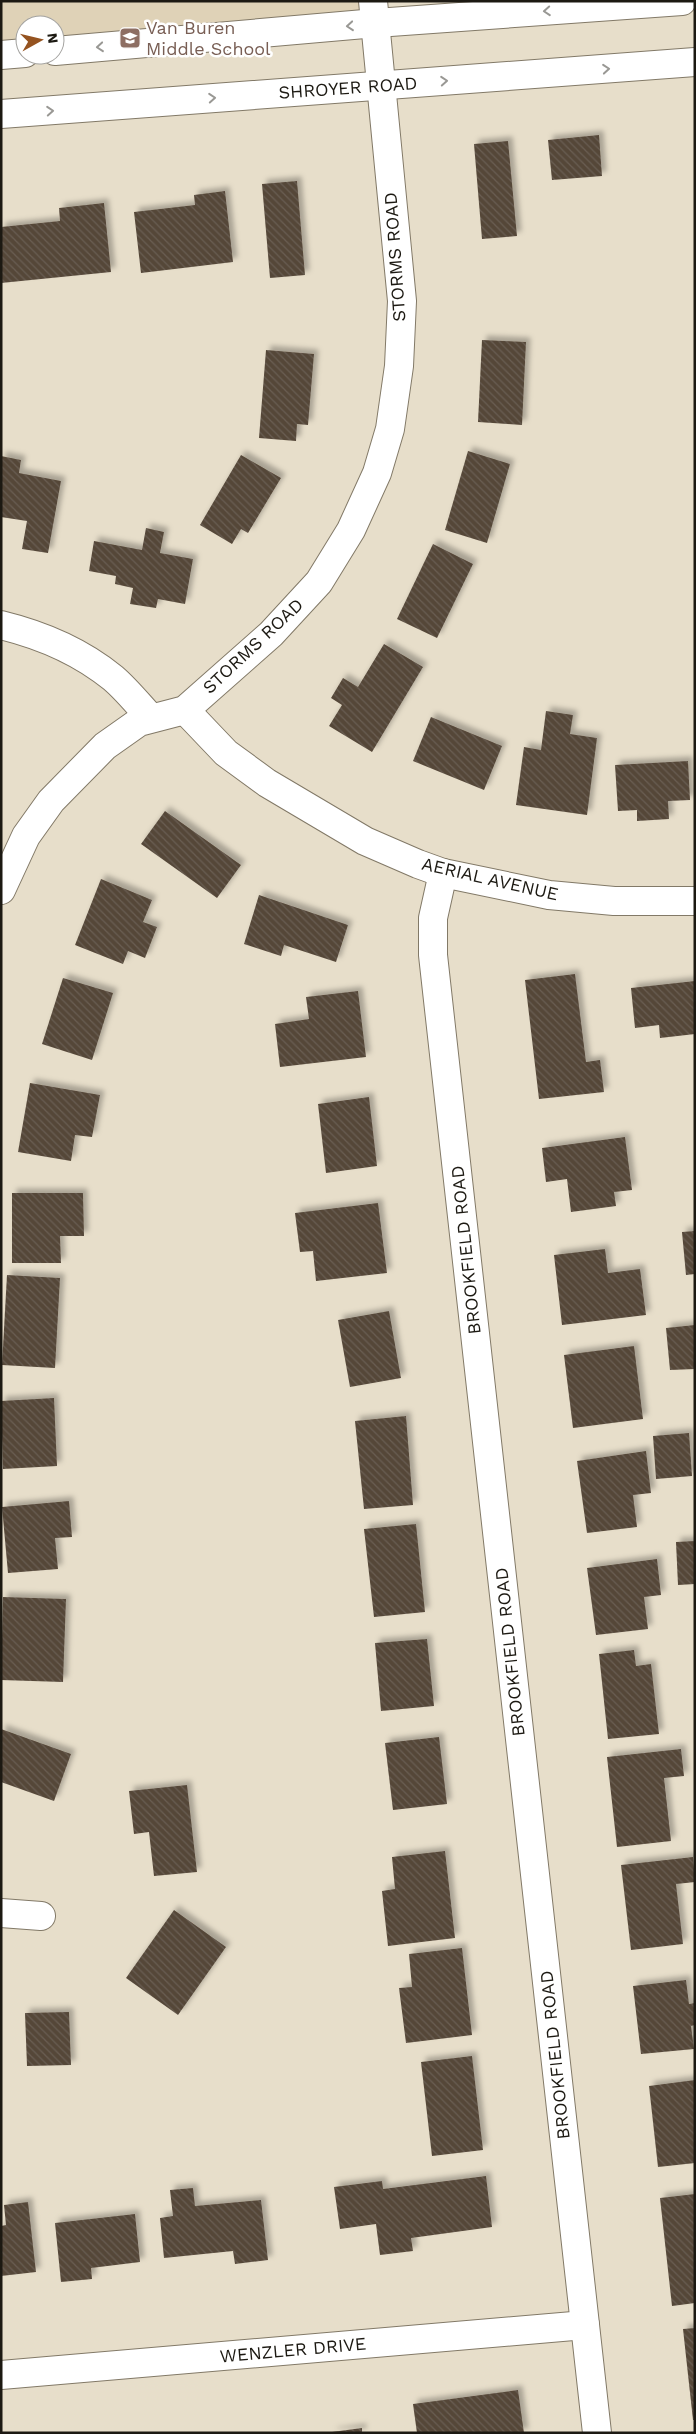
<svg xmlns="http://www.w3.org/2000/svg" width="696" height="2434" font-family="'Work Sans',sans-serif">
<style>
.built{fill:#dfd2b7}
.building{fill:url(#building-back-hatch);filter:url(#shadow)}
.lines{fill:none;stroke-linecap:round;stroke-linejoin:round}
.street-casing{stroke:#827967;stroke-width:30}
.secondary-casing{stroke:#827967;stroke-width:30}
.street{stroke:#fff;stroke-width:28}
.secondary{stroke:#fff;stroke-width:28}
.oneway{stroke:#999894}
.labels{text-anchor:middle;stroke-width:5;stroke-linejoin:round;paint-order:stroke}
.education-label{font-size:18px;fill:#785e54;stroke:#fff;text-anchor:start}
.street-label{font-size:18px;fill:#1c1912;stroke:#fff}
</style>
<defs>
<pattern id="building-back-hatch" width="6" height="6" patternUnits="userSpaceOnUse" patternTransform="scale(1.25)"><rect width="6" height="6" fill="#554739"/><path d="M-1 5l2 2M0 0l6 6M5-1l2 2" fill="none" stroke="#695e52"/></pattern>
<filter id="shadow"><feDropShadow dx="4.5" dy="-4.5" stdDeviation="2.5" flood-color="#0004"/></filter>
</defs>
<rect width="100%" height="100%" fill="#e7deca"/>
<!-- built -->
<path class="built" d="M 1,1 L 373,1 L 376,23 L 55,51 L 55,25 L 25,25 L 25,53 L 1,55 Z"/>
<!-- building -->
<g class="building">
<path d="M 599,135 L 602,176 L 552,180 L 548,140 Z"/>
<path d="M 508,141 L 517,236 L 482,239 L 474,144 Z"/>
<path d="M 297,181 L 305,275 L 270,278 L 262,184 Z"/>
<path d="M 225,191 L 233,262 L 141,273 L 134,212 L 195,205 L 194,195 Z"/>
<path d="M 104,203 L 111,272 L 1,283 L 1,227 L 60,221 L 59,208 Z"/>
<path d="M 482,340 L 526,342 L 522,425 L 478,422 Z"/>
<path d="M 266,350 L 314,354 L 308,425 L 297,424 L 296,441 L 259,438 Z"/>
<path d="M 468,451 L 510,464 L 487,543 L 445,530 Z"/>
<path d="M 241,455 L 281,478 L 248,533 L 241,529 L 232,544 L 200,525 Z"/>
<path d="M 1,456 L 21,460 L 19,473 L 61,481 L 48,553 L 22,549 L 27,521 L 1,517 Z"/>
<path d="M 146,528 L 164,532 L 160,553 L 193,559 L 185,604 L 158,599 L 156,608 L 130,604 L 133,588 L 115,584 L 116,576 L 89,571 L 94,541 L 142,550 Z"/>
<path d="M 433,544 L 473,564 L 437,638 L 397,619 Z"/>
<path d="M 384,644 L 423,667 L 372,752 L 329,726 L 342,705 L 331,698 L 343,678 L 358,687 Z"/>
<path d="M 546,711 L 573,715 L 570,734 L 597,738 L 587,815 L 516,805 L 524,747 L 541,750 Z"/>
<path d="M 431,717 L 502,746 L 484,790 L 413,761 Z"/>
<path d="M 688,761 L 690,800 L 668,801 L 669,819 L 637,821 L 637,810 L 618,811 L 615,765 Z"/>
<path d="M 165,811 L 241,865 L 217,898 L 141,844 Z"/>
<path d="M 101,879 L 152,900 L 143,922 L 157,927 L 145,958 L 128,951 L 123,964 L 75,945 Z"/>
<path d="M 259,895 L 348,925 L 336,962 L 284,945 L 281,956 L 244,944 Z"/>
<path d="M 575,974 L 586,1062 L 600,1060 L 604,1092 L 539,1099 L 525,980 Z"/>
<path d="M 63,978 L 113,993 L 92,1060 L 42,1044 Z"/>
<path d="M 695,981 L 695,1034 L 660,1038 L 659,1025 L 635,1028 L 631,988 Z"/>
<path d="M 358,991 L 366,1057 L 280,1067 L 275,1024 L 309,1019 L 306,997 Z"/>
<path d="M 30,1083 L 100,1095 L 92,1137 L 75,1135 L 71,1161 L 18,1152 Z"/>
<path d="M 369,1097 L 377,1166 L 326,1173 L 318,1104 Z"/>
<path d="M 625,1137 L 632,1190 L 614,1192 L 616,1206 L 571,1212 L 567,1179 L 546,1182 L 542,1148 Z"/>
<path d="M 12,1193 L 83,1193 L 84,1236 L 60,1236 L 61,1263 L 12,1263 Z"/>
<path d="M 378,1203 L 387,1273 L 316,1281 L 313,1251 L 300,1252 L 295,1213 Z"/>
<path d="M 695,1231 L 695,1274 L 686,1275 L 682,1232 Z"/>
<path d="M 605,1249 L 608,1273 L 640,1269 L 646,1315 L 562,1325 L 554,1255 Z"/>
<path d="M 7,1275 L 60,1278 L 55,1368 L 2,1365 Z"/>
<path d="M 389,1311 L 401,1378 L 350,1387 L 338,1320 Z"/>
<path d="M 695,1325 L 695,1369 L 670,1370 L 666,1328 Z"/>
<path d="M 634,1346 L 643,1419 L 573,1428 L 564,1355 Z"/>
<path d="M 54,1398 L 57,1466 L 3,1469 L 1,1401 Z"/>
<path d="M 406,1416 L 413,1505 L 364,1509 L 355,1421 Z"/>
<path d="M 689,1433 L 692,1476 L 656,1479 L 653,1436 Z"/>
<path d="M 646,1451 L 651,1493 L 633,1495 L 637,1527 L 587,1533 L 577,1461 Z"/>
<path d="M 69,1501 L 72,1537 L 55,1538 L 58,1569 L 8,1573 L 2,1507 Z"/>
<path d="M 416,1524 L 425,1612 L 374,1617 L 364,1529 Z"/>
<path d="M 695,1541 L 695,1584 L 678,1585 L 676,1542 Z"/>
<path d="M 657,1559 L 661,1595 L 644,1597 L 648,1629 L 596,1635 L 587,1568 Z"/>
<path d="M 3,1597 L 66,1599 L 63,1682 L 1,1680 Z"/>
<path d="M 427,1639 L 434,1706 L 381,1711 L 375,1643 Z"/>
<path d="M 634,1650 L 636,1666 L 651,1664 L 659,1734 L 608,1739 L 599,1654 Z"/>
<path d="M 1,1729 L 71,1754 L 54,1801 L 1,1782 Z"/>
<path d="M 439,1737 L 447,1804 L 393,1810 L 385,1743 Z"/>
<path d="M 681,1749 L 684,1776 L 664,1778 L 671,1841 L 617,1847 L 607,1757 Z"/>
<path d="M 187,1785 L 197,1872 L 154,1876 L 149,1832 L 134,1834 L 129,1791 Z"/>
<path d="M 445,1851 L 455,1938 L 388,1946 L 382,1891 L 395,1889 L 392,1857 Z"/>
<path d="M 693,1857 L 695,1882 L 676,1884 L 683,1944 L 631,1950 L 621,1865 Z"/>
<path d="M 174,1910 L 226,1947 L 178,2015 L 126,1978 Z"/>
<path d="M 462,1948 L 472,2035 L 406,2043 L 399,1988 L 412,1987 L 409,1954 Z"/>
<path d="M 686,1980 L 689,2004 L 695,2003 L 695,2025 L 691,2026 L 694,2049 L 641,2054 L 633,1986 Z"/>
<path d="M 69,2012 L 71,2065 L 27,2066 L 25,2013 Z"/>
<path d="M 472,2056 L 483,2150 L 432,2156 L 421,2062 Z"/>
<path d="M 695,2080 L 695,2163 L 658,2167 L 649,2086 Z"/>
<path d="M 486,2176 L 492,2227 L 411,2238 L 413,2251 L 380,2255 L 376,2224 L 340,2229 L 334,2187 L 382,2181 L 383,2189 Z"/>
<path d="M 193,2188 L 195,2206 L 261,2200 L 268,2260 L 235,2264 L 233,2251 L 164,2258 L 160,2218 L 173,2216 L 170,2190 Z"/>
<path d="M 695,2194 L 695,2303 L 672,2306 L 660,2198 Z"/>
<path d="M 28,2202 L 36,2272 L 1,2276 L 1,2226 L 6,2225 L 4,2205 Z"/>
<path d="M 135,2214 L 140,2262 L 91,2268 L 92,2279 L 61,2282 L 55,2223 Z"/>
<path d="M 695,2328 L 695,2420 L 693,2420 L 683,2329 Z"/>
<path d="M 518,2390 L 524,2433 L 417,2433 L 413,2404 Z"/>
<path d="M 362,2428 L 362,2433 L 332,2433 L 332,2432 Z"/>
</g>
<g class="lines">
<!-- street casing -->
<g class="street-casing">
<g id="street">
<path d="M 1,625 C 42,635 80,651 113,678 C 126,689 138,704 150,717"/>
<path d="M 185,710 L 226,753 L 267,783 L 365,841 L 418,864 L 443,873 L 549,895 L 614,901 L 695,901"/>
<path d="M 443,873 L 433,918 L 433,955 L 597,2433"/>
<path d="M 1,890 L 26,836 L 51,801 L 105,746 L 139,722 L 185,710 L 271,634 L 319,582 L 351,530 L 377,473 L 390,429 L 399,366 L 402,301 L 373,1"/>
<path d="M 1,1913 L 41,1916"/>
<path d="M 1,2375 L 585,2325"/>
</g>
</g>
<!-- secondary casing -->
<g class="secondary-casing">
<g id="secondary">
<path d="M 55,51 L 376,23 L 682,1"/>
<path d="M 1,55 L 25,53"/>
<path d="M 1,114 L 695,62"/>
</g>
</g>
<!-- street -->
<use href="#street" class="street"/>
<!-- secondary -->
<use href="#secondary" class="secondary"/>
</g>
<!-- one-way arrows -->
<defs><path id="oneway-chevron" d="M-2-3.5L2.5 0L-2 3.5" fill="none" stroke-width="1.6" stroke-linecap="round" stroke-linejoin="round" transform="scale(1.25)"/></defs>
<g class="oneway">
<use href="#oneway-chevron" transform="translate(547 11) rotate(176)"/>
<use href="#oneway-chevron" transform="translate(350 26) rotate(175)"/>
<use href="#oneway-chevron" transform="translate(100 47) rotate(175)"/>
<use href="#oneway-chevron" transform="translate(606 69) rotate(-5)"/>
<use href="#oneway-chevron" transform="translate(444 81) rotate(-4)"/>
<use href="#oneway-chevron" transform="translate(212 98) rotate(-4)"/>
<use href="#oneway-chevron" transform="translate(50 111) rotate(-4)"/>
</g>
<!-- icons -->
<defs>
<g id="school-square" transform="scale(1.125)"><rect x="-9" y="-9" width="18" height="18" rx="4" fill="#8d6e63" stroke="#fff"/><path d="M0-5L7-2L0 1L-7-2ZM-4 1L0 2.5L4 1V4Q0 6-4 4Z" fill="#fff"/></g>
</defs>
<g fill-rule="evenodd">
<use href="#school-square" x="130" y="38"/>
</g>
<g class="labels">
<!-- education labels -->
<g class="education-label">
<text x="146" y="34">Van Buren<tspan x="146" dy="21">Middle School</tspan></text>
</g>
<!-- street labels -->
<g class="street-label">
<text transform="translate(348 88) rotate(-4)" y="6">SHROYER ROAD</text>
<text transform="translate(395 257) rotate(-94)" y="6">STORMS ROAD</text>
<text transform="translate(253 646) rotate(-43)" y="6">STORMS ROAD</text>
<text transform="translate(490 879) rotate(13)" y="6">AERIAL AVENUE</text>
<text transform="translate(466 1250) rotate(-96)" y="6">BROOKFIELD ROAD</text>
<text transform="translate(510 1652) rotate(-96)" y="6">BROOKFIELD ROAD</text>
<text transform="translate(555 2055) rotate(-96)" y="6">BROOKFIELD ROAD</text>
<text transform="translate(293 2350) rotate(-5)" y="6">WENZLER DRIVE</text>
</g>
</g>
<!-- border -->
<rect width="696" height="2434" fill="none" stroke="#1c1912" stroke-width="5"/>
<!-- north arrow -->
<g transform="translate(40 40) rotate(82)"><circle r="24" fill="#ffffff" stroke="#a4a3a0"/>
<path d="M0-4L9 19L0 12L-9 19Z" fill="#955320"/>
<text y="-8" font-size="14" font-weight="bold" text-anchor="middle" fill="#1c1912">N</text>
</g>
</svg>
